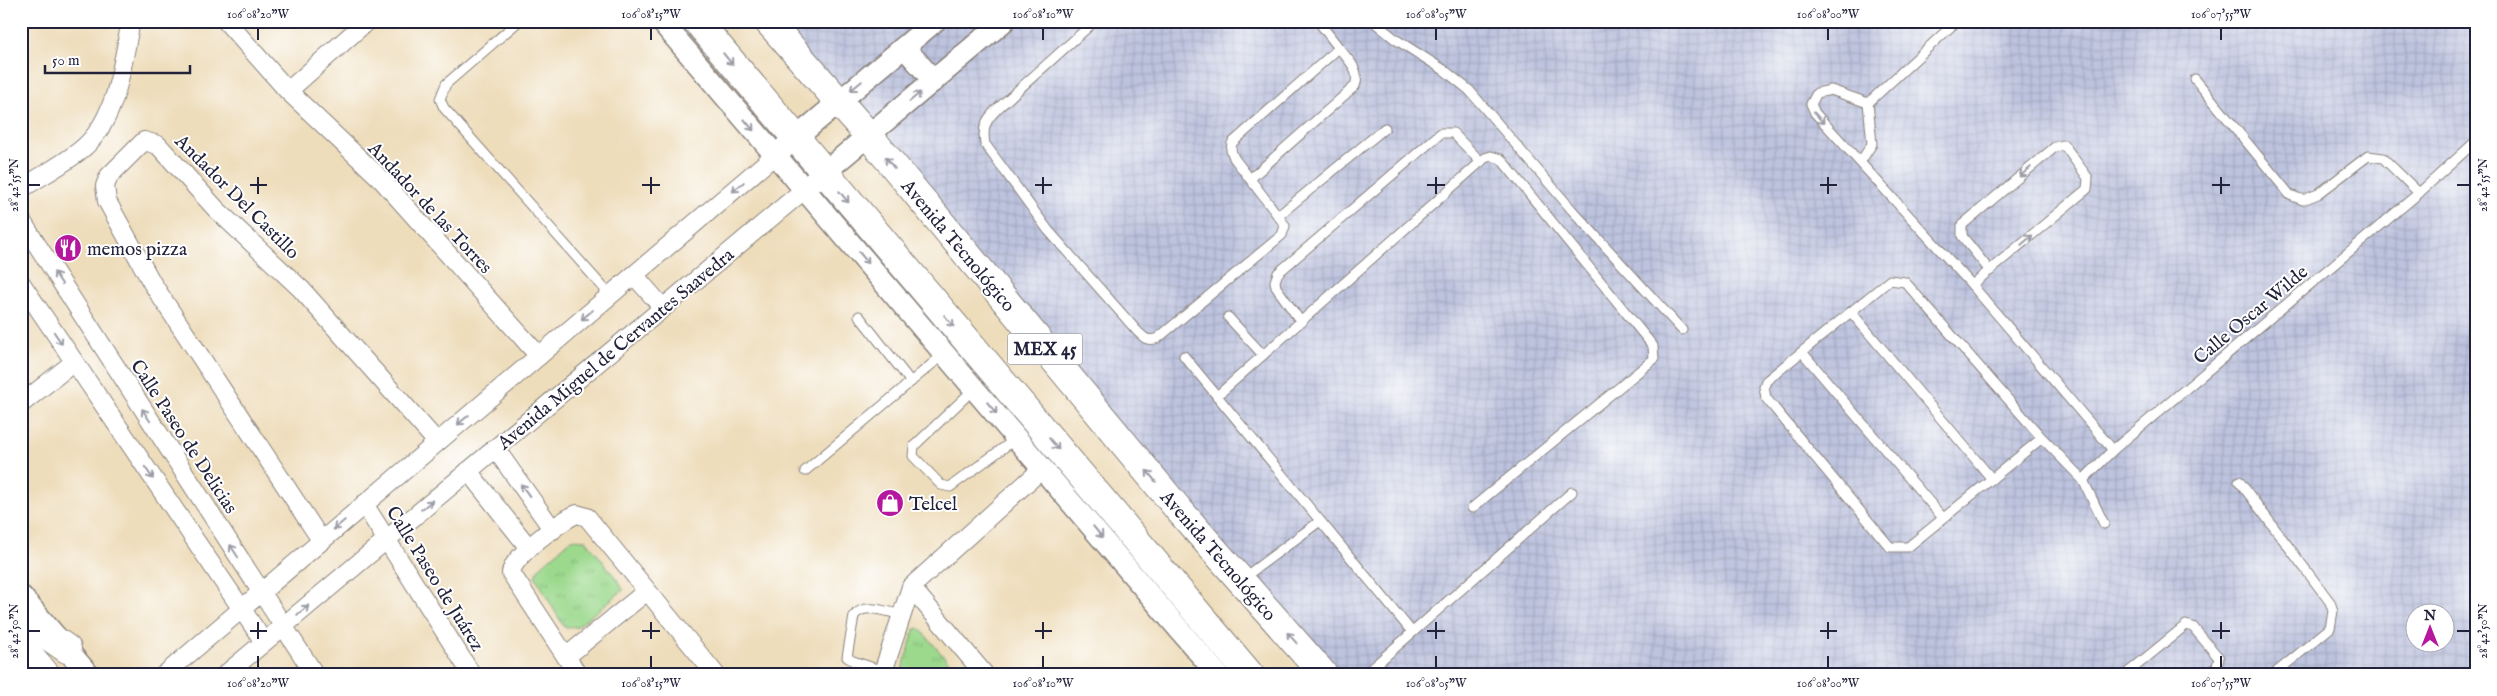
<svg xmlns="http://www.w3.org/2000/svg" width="2497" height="696" font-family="'IM FELL English',serif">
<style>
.industrial{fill:url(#industrial-grid);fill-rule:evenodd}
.park{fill:url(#park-tufts);stroke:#5f7e64}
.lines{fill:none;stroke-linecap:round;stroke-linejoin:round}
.service-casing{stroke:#88807b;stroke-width:11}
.minor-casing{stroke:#88807b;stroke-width:20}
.tertiary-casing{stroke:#88807b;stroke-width:24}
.primary-casing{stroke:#88807b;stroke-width:30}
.trunk-casing{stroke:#88807b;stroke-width:30}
.path{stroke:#88807b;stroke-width:3;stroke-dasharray:1 4;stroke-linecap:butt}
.service{stroke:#fff;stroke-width:9}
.minor{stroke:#fff;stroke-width:18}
.tertiary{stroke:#fff;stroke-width:21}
.primary{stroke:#fff;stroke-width:28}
.trunk{stroke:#fff;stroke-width:28}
.oneway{stroke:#9c9ca7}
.ticks{fill:none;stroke:#22223b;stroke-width:2}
.labels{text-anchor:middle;stroke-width:4;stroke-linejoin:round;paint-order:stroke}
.shield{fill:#fff;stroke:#646476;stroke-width:1}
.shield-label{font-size:18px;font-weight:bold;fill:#22223b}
.street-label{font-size:19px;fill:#22223b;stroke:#fff}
.poi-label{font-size:19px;fill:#22223b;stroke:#fff;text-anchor:start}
.neatline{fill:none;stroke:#22223b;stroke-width:2}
.ticks-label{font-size:12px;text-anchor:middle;fill:#22223b}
</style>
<defs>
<pattern id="industrial-grid" width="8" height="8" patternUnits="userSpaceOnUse" patternTransform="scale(1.25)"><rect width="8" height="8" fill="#bdc3de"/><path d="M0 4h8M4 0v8" fill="none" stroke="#a2a7bf"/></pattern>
<pattern id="park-tufts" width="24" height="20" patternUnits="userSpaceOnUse" patternTransform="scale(1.25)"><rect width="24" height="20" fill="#9cd98d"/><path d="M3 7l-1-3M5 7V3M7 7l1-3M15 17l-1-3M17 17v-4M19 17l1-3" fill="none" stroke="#86ba7b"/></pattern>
</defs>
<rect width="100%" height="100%" fill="#fff"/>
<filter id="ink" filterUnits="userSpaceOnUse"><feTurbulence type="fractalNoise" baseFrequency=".02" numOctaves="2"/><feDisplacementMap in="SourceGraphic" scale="10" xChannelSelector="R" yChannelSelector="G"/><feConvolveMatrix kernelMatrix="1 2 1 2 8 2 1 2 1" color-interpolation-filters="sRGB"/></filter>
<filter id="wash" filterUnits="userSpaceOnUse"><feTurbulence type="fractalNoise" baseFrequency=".0096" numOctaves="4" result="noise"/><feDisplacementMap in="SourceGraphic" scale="20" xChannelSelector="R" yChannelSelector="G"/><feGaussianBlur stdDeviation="1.12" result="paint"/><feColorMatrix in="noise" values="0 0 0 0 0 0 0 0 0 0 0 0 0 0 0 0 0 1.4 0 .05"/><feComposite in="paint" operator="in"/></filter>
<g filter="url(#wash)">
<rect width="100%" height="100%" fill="#edb"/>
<!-- industrial -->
<path class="industrial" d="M 774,21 L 2476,21 L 2476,675 L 1332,675 ZM 2414,614 L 2444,614 L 2444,644 L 2414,644 Z"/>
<!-- park -->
<g class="park">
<path d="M 572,539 L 586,540 L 619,582 L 623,590 L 577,627 L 564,627 L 535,576 L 540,567 Z"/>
<path d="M 919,628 L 960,675 L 901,675 L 914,630 Z"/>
</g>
</g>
<g filter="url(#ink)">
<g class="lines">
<!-- service casing -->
<g class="service-casing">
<g id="service">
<path d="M 519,21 L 446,84 L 440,99 L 444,108 L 610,295"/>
<path d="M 1095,21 L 997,109 C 986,120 982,127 985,144 L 1048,230 L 1137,331 C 1144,338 1148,342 1158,338 L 1282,235 L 1285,226 L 1282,221 L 1234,158 L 1231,150 L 1232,143 L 1339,48 L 1318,21"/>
<path d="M 1373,21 L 1395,39 L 1444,70 L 1469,90 L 1572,210 L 1682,330"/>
<path d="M 2195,79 L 2290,195 L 2303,200 L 2318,194 L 2368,156 L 2383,158 L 2419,193"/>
<path d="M 1868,103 L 1831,90 L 1817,93 L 1811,104 L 1815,113 L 1972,285 L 2113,450"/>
<path d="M 1868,103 L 1957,21"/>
<path d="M 1861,161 L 1872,144 L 1868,103"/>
<path d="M 1250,179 L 1355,86 C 1361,70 1348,60 1339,48"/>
<path d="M 1278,216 L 1385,128"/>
<path d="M 1972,285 L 2087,189 L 2088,178 L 2064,145 L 2055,147 L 1962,225 L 1962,236 L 1990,271"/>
<path d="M 1851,312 L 1992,479"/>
<path d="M 859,316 L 911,382"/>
<path d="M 1228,317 L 1263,355"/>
<path d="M 1301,322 L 1276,287 L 1275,281 L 1278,273 L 1441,133 L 1453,133 L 1481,162"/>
<path d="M 1802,352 L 1943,518"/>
<path d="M 1184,356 L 1412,632"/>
<path d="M 975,388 L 914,446 L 913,456 L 941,485 L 950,487 L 1017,438"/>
<path d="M 1217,396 L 1485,158 L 1491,156 L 1501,159 L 1653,346 L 1654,359 L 1472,508"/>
<path d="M 2042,438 L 1908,547 L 1890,547 L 1766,398 L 1764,387 L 1766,381 L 1890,280 L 1905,282 L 2042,438 L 2083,480"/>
<path d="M 805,471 L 945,353"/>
<path d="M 2239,481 L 2330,602 L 2333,611 L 2330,628 L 2273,675"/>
<path d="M 2104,524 L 2083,480 L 2113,450 L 2419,193 L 2476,141"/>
<path d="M 1242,579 L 1320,521"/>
<path d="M 883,671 L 853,661 L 847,657 L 854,616 C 864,602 887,612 902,615"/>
<path d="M 1364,675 L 1572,492"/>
<path d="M 2125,675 L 2186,625 L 2193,627 L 2219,658 L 2217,666 L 2207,675"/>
</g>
</g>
<!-- minor casing -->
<g class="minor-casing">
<g id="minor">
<path d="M 226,21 L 288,91 L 381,179 L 539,356"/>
<path d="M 288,91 L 367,21"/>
<path d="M 21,189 C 41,176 64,164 82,149 C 118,119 122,63 131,21"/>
<path d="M 21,220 L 315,675"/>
<path d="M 634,275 L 663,308"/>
<path d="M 21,283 L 264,642"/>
<path d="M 21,404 L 74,362"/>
<path d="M 495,448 L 553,530"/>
<path d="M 468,471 L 529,548"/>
<path d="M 364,504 L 472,675"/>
<path d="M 321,540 L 152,283 L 107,201 L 105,186 L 109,176 L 144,141 L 158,145 L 216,209 L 301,289 L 437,442"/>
<path d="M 911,587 L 985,675"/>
<path d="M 567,656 L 647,591"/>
<path d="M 164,675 L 775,155"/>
<path d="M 225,675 L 805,189"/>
<path d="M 578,675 L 511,573 C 512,556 562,520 577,514 L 587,517 L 716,675"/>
<path d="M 882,675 L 911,587 L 1043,468"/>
</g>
</g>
<!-- tertiary casing -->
<g class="tertiary-casing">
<g id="tertiary">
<path d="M 661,21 L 1218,675"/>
<path d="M 904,47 L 934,81"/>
<path d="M 784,148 L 935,21"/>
<path d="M 813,182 L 1004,21"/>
<path d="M 21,596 L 89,675"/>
</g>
</g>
<!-- primary casing -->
<g class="primary-casing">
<g id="primary">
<path d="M 697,21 L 1250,675"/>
<path d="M 768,21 L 869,136 L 1179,510 L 1324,675"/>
</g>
</g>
<!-- trunk casing -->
<g class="trunk-casing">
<g id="trunk">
<path d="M 21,617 L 67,649"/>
<path d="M 21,645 L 46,675"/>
</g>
</g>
<!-- path -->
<path class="path" d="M 200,675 L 207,669"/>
<!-- service -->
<use href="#service" class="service"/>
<!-- minor -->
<use href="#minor" class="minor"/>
<!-- tertiary -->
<use href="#tertiary" class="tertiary"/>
<!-- primary -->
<use href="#primary" class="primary"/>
<!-- trunk -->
<use href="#trunk" class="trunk"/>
</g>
<!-- one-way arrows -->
<defs><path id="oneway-shaft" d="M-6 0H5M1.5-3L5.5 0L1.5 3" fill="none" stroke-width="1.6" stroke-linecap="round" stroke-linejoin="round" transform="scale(1.25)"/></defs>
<g class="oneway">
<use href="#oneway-shaft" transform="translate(728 59) rotate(50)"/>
<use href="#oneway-shaft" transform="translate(856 86) rotate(141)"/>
<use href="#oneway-shaft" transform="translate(915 97) rotate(-40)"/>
<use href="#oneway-shaft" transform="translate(1819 118) rotate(48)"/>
<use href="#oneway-shaft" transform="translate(749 125) rotate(50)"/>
<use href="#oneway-shaft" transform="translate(890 163) rotate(-130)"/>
<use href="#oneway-shaft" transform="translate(2025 172) rotate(140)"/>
<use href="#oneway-shaft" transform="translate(738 187) rotate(140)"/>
<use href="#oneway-shaft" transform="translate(844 197) rotate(50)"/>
<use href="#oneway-shaft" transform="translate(2027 240) rotate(-40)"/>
<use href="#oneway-shaft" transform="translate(864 258) rotate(50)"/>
<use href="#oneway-shaft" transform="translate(58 278) rotate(-123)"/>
<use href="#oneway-shaft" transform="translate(587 315) rotate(140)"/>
<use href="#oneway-shaft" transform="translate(949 321) rotate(50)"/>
<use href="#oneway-shaft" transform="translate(58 338) rotate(56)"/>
<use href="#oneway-shaft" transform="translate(992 408) rotate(50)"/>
<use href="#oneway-shaft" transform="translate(146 415) rotate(-123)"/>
<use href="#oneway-shaft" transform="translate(463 420) rotate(140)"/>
<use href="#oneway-shaft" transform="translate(1054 444) rotate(50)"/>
<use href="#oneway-shaft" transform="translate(149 473) rotate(56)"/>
<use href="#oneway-shaft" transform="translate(1151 476) rotate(-130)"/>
<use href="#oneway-shaft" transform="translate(525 490) rotate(-126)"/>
<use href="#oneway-shaft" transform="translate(427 505) rotate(-40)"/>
<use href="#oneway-shaft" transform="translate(339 525) rotate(140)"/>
<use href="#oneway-shaft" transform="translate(1098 532) rotate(50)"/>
<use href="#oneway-shaft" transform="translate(234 551) rotate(-123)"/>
<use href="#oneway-shaft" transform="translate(303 610) rotate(-40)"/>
<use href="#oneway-shaft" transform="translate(1292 638) rotate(-132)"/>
</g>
</g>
<!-- ticks -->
<path class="ticks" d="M 258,28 L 258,40M 651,28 L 651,40M 1043,28 L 1043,40M 1436,28 L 1436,40M 1828,28 L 1828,40M 2221,28 L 2221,40M 258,177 L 258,194M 651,177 L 651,194M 1043,177 L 1043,194M 1436,177 L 1436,194M 1828,177 L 1828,194M 2221,177 L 2221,194M 28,185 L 40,185M 250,185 L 267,185M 642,185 L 660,185M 1035,185 L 1052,185M 1427,185 L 1445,185M 1820,185 L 1837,185M 2212,185 L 2230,185M 2457,185 L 2470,185M 258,622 L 258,639M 651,622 L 651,639M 1043,622 L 1043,639M 1436,622 L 1436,639M 1828,622 L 1828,639M 2221,622 L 2221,639M 28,631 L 40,631M 250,631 L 267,631M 642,631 L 660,631M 1035,631 L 1052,631M 1427,631 L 1445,631M 1820,631 L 1837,631M 2212,631 L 2230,631M 2457,631 L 2470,631M 258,656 L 258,668M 651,656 L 651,668M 1043,656 L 1043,668M 1436,656 L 1436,668M 1828,656 L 1828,668M 2221,656 L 2221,668"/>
<!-- icons -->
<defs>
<g id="restaurant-disc" transform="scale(1.4375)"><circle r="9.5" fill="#b5179e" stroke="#fff"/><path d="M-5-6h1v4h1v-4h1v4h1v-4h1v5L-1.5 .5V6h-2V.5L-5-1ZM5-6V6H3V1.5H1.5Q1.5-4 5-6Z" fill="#fff"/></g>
<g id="shop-disc" transform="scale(1.4375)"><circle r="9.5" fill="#b5179e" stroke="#fff"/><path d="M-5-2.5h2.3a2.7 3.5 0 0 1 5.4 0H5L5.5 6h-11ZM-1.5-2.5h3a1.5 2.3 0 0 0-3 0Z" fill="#fff"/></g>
</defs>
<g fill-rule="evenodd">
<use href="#restaurant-disc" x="68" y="248"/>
<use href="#shop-disc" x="890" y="503"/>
</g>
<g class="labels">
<!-- shield labels -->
<rect class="shield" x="1007.5" y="333.5" width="75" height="31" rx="4"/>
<g class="shield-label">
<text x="1045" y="355">MEX 45</text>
</g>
<!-- street labels -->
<g class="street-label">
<text transform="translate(238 196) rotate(45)" y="7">Andador Del Castillo</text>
<text transform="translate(431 207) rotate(47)" y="7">Andador de las Torres</text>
<text transform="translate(959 245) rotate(50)" y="7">Avenida Tecnológico</text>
<text transform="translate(2250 314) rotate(-40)" y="7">Calle Oscar Wilde</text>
<text transform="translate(615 348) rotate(-40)" y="7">Avenida Miguel de Cervantes Saavedra</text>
<text transform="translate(185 436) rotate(57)" y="7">Calle Paseo de Delicias</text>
<text transform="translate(1219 555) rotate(49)" y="7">Avenida Tecnológico</text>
<text transform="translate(436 578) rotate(58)" y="7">Calle Paseo de Juárez</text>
</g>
<!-- poi labels -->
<g class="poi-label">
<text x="87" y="255">memos pizza</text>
<text x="909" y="510">Telcel</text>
</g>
</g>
<!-- margin -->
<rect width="2497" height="696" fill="none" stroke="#fff" stroke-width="55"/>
<!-- north arrow -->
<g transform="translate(2430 628)"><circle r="24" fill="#ffffff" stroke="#a7a7b1"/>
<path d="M0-4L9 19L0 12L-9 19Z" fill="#b5179e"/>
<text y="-8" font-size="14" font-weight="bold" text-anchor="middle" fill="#22223b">N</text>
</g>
<!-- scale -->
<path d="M45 65v8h145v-8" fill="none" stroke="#22223b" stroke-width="2.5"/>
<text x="52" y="65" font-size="15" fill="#22223b" stroke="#ffffff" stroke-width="4" paint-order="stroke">50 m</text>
<rect x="28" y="28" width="2442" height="640" class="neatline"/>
<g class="ticks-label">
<text x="258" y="18">106°08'20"W</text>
<text x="651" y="18">106°08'15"W</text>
<text x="1043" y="18">106°08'10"W</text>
<text x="1436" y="18">106°08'05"W</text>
<text x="1828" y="18">106°08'00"W</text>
<text x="2221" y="18">106°07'55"W</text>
<text transform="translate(14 185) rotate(-90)" y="4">28°42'55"N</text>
<text transform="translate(2483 185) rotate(-90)" y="4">28°42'55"N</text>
<text transform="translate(14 631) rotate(-90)" y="4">28°42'50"N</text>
<text transform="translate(2483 631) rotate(-90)" y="4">28°42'50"N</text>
<text x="258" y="687">106°08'20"W</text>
<text x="651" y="687">106°08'15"W</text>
<text x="1043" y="687">106°08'10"W</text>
<text x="1436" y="687">106°08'05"W</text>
<text x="1828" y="687">106°08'00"W</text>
<text x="2221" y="687">106°07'55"W</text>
</g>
</svg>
